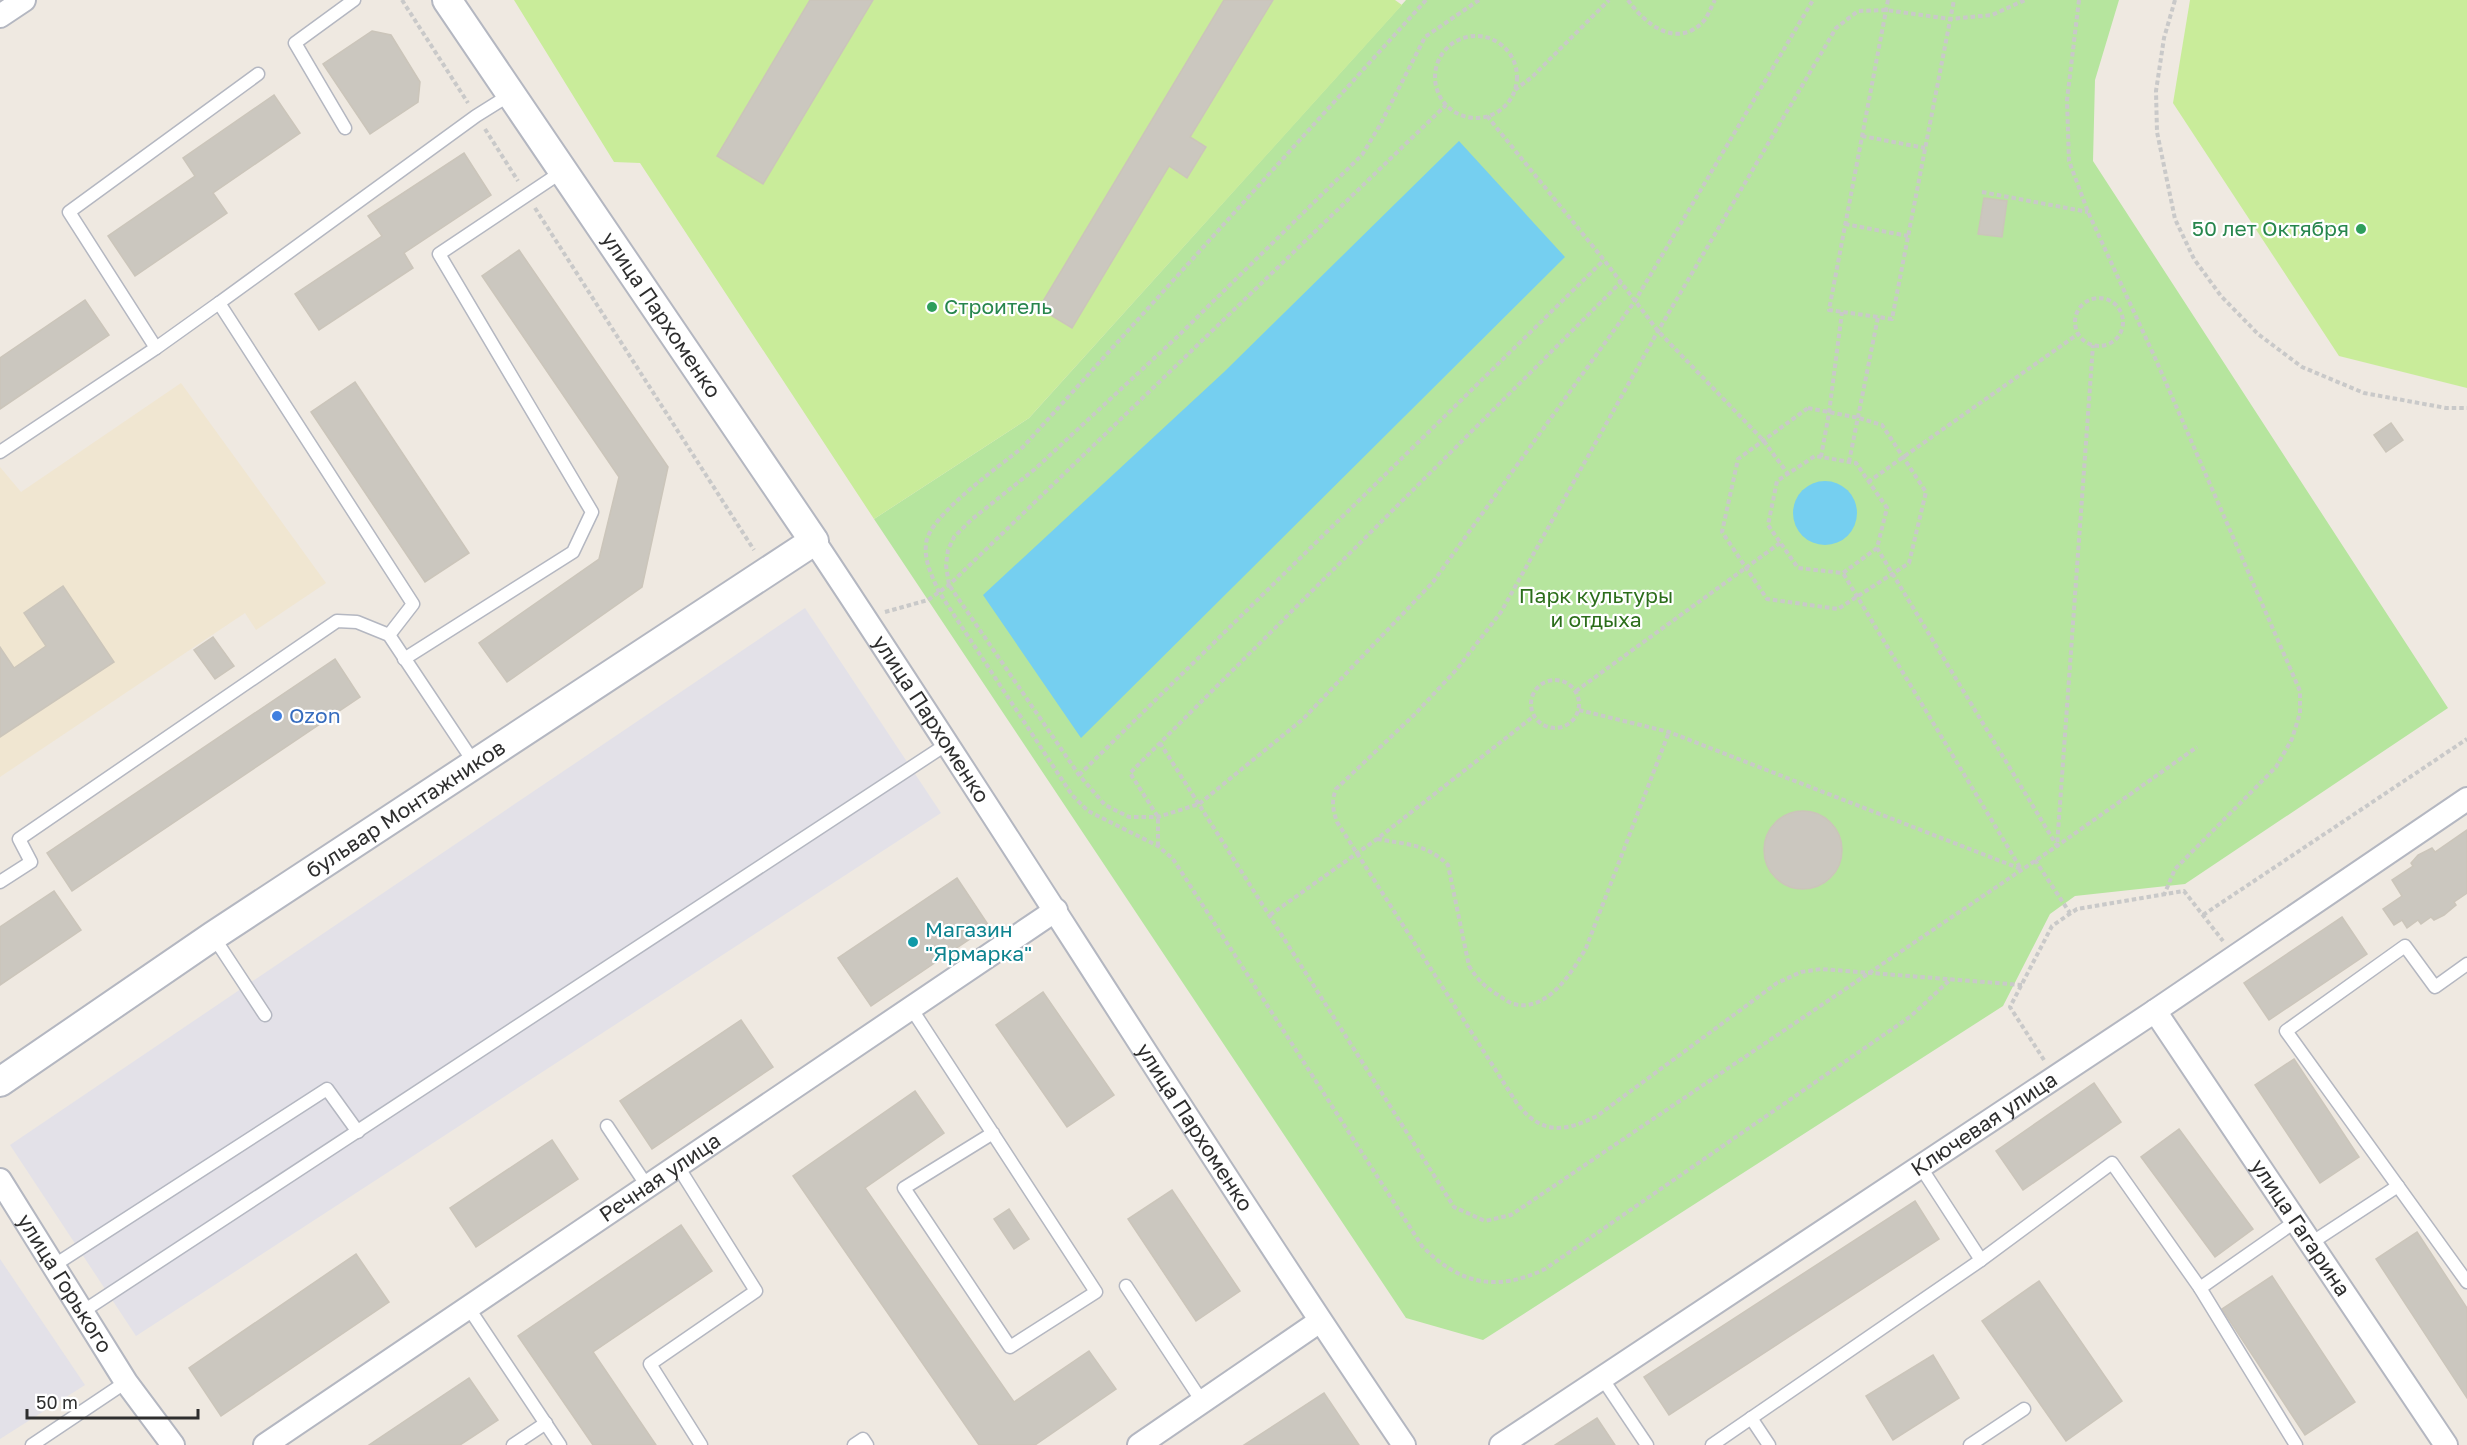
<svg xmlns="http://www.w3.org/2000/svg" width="2467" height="1445" font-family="'Golos Text',sans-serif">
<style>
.industrial{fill:#e3e1e8}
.education{fill:#f0e6d1}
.green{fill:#b6e59e}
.pitch{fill:#c9ec9a}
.water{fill:#75cff0}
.building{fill:#cbc7bf;stroke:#cbc5ba;stroke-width:1.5}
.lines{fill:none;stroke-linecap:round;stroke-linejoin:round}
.service-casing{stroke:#b4b7c1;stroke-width:15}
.minor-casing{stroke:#b4b7c1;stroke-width:26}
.tertiary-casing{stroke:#b4b7c1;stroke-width:32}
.path{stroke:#c9c9c9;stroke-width:4;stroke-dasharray:4.5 3;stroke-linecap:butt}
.service{stroke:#fff;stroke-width:12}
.minor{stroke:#fff;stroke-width:22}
.tertiary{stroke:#fff;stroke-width:28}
.leisure-dot{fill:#2e9e5b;stroke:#fff;stroke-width:2}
.shop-dot{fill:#3f7fe0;stroke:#fff;stroke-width:2}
.culture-dot{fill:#0f9aa8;stroke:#fff;stroke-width:2}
.labels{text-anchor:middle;stroke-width:4.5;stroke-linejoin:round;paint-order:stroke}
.leisure-label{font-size:21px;fill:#27864d;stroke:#fff;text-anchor:end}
.street-label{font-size:21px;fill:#2e2e2e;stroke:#fff}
.park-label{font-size:21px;fill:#2c6e1b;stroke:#fff}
.shop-label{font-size:21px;fill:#366cbe;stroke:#fff;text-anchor:start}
.culture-label{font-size:21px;fill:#0d838f;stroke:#fff;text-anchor:start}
</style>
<rect width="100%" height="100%" fill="#efe9e1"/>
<!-- industrial -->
<g class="industrial">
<path d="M 805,608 L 941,813 L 136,1336 L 10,1145 Z"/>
<path d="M 0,1259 L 85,1385 L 0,1439 Z"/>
</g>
<!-- education -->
<path class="education" d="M 181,383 L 326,583 L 256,630 L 245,613 L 0,777 L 0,467 L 21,492 Z"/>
<!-- green -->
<path class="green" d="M 1406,0 L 2119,0 L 2095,80 L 2093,161 L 2448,708 L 2185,884 L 2075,896 L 2050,914 L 2003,1006 L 1483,1340 L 1406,1318 L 874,519 L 1029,418 Z"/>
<!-- pitch -->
<g class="pitch">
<path d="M 514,0 L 1395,0 L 1402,5 L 1029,418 L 874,519 L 640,163 L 614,162 Z"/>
<path d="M 2190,0 L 2467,0 L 2467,388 L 2339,356 L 2173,103 Z"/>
</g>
<!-- water -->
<g class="water">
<path d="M 1459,141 L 1565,257 L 1081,738 L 983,595 L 1224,372 Z"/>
<circle cx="1825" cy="513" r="32"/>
</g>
<!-- building -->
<g class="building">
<path d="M 810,0 L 873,0 L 763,184 L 717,156 Z"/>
<path d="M 1224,0 L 1273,0 L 1190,137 L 1206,147 L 1187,178 L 1169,166 L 1072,328 L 1039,308 Z"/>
<path d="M 372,31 L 391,35 L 420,82 L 418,102 L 370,134 L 323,64 Z"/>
<path d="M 274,95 L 300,133 L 213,193 L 227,213 L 135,276 L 108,236 L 195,176 L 183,158 Z"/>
<path d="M 464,153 L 491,195 L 404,253 L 413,268 L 319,330 L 295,294 L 382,236 L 368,216 Z"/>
<path d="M 1984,198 L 2007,201 L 2002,237 L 1978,234 Z"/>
<path d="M 519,250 L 668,467 L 642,587 L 507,682 L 479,643 L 599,559 L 619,477 L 482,276 Z"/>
<path d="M 85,300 L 109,335 L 0,409 L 0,358 Z"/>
<path d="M 355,382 L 469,553 L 425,582 L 311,412 Z"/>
<path d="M 2391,423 L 2403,440 L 2386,452 L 2374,435 Z"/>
<path d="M 63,586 L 114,662 L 0,737 L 0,647 L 14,668 L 46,646 L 24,613 Z"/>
<path d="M 213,637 L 234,666 L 215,679 L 194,650 Z"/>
<path d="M 335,659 L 360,697 L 72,891 L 47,853 Z"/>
<circle cx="1803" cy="850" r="39"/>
<path d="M 2467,830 L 2467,893 L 2454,902 L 2456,905 L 2444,915 L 2434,920 L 2431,917 L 2421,924 L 2418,920 L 2407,928 L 2402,920 L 2394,925 L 2383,909 L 2402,896 L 2392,880 L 2413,866 L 2411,863 L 2418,855 L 2432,848 L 2435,852 Z"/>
<path d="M 957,878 L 989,926 L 871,1006 L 838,958 Z"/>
<path d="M 54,891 L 81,930 L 0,985 L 0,927 Z"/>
<path d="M 2342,917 L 2367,954 L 2269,1020 L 2244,983 Z"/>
<path d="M 1043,992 L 1114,1095 L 1067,1127 L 996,1025 Z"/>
<path d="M 741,1020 L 773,1067 L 652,1149 L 620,1101 Z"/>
<path d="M 2294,1059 L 2359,1157 L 2320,1183 L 2255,1085 Z"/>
<path d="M 2094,1083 L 2121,1122 L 2023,1190 L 1996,1151 Z"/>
<path d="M 915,1091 L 944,1133 L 865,1188 L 1014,1402 L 1089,1351 L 1116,1389 L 1035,1445 L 979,1445 L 793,1176 Z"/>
<path d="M 2179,1129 L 2253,1229 L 2215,1257 L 2141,1157 Z"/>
<path d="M 552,1140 L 578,1179 L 476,1247 L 450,1208 Z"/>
<path d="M 1172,1190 L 1240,1291 L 1196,1321 L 1128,1219 Z"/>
<path d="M 1915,1201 L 1939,1239 L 1669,1415 L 1644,1377 Z"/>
<path d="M 1009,1209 L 1029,1239 L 1014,1249 L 994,1219 Z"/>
<path d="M 681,1225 L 712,1271 L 593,1352 L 656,1445 L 593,1445 L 518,1336 Z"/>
<path d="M 2417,1232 L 2467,1308 L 2467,1398 L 2376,1259 Z"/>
<path d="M 356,1254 L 389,1302 L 221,1416 L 189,1368 Z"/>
<path d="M 2272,1276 L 2355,1402 L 2305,1435 L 2222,1309 Z"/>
<path d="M 2039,1281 L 2122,1401 L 2066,1441 L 1982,1321 Z"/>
<path d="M 1933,1355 L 1959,1398 L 1893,1440 L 1866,1396 Z"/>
<path d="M 469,1378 L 498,1420 L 460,1445 L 369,1445 Z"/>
<path d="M 1324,1393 L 1359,1445 L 1244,1445 Z"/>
<path d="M 1597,1418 L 1615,1445 L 1555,1445 Z"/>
</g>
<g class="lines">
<!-- service casing -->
<g class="service-casing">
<g id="service">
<path d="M 345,128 L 295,43 L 354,0"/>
<path d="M 219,303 L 476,116 L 511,94"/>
<path d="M 156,348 L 69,212 L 258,74"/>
<path d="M 0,452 L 156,348 L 219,303 L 413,604 L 389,635"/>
<path d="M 404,659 L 573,552 L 592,512 L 439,254 L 563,171"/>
<path d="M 0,882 L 31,862 L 19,839 L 337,621 L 357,622 L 389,635 L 475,764"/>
<path d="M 213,936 L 265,1015"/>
<path d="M 2467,964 L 2435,987 L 2405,946 L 2286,1031 L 2467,1282"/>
<path d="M 911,1008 L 1096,1292 L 1010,1347 L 904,1188 L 993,1133"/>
<path d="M 607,1126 L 647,1186"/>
<path d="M 677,1165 L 756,1291 L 650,1364 L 701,1445"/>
<path d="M 1920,1166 L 1981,1260"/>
<path d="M 2311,1243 L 2398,1186"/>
<path d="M 53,1266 L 327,1089 L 358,1132"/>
<path d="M 1126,1286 L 1203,1403"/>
<path d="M 2200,1288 L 2296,1221"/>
<path d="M 468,1307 L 560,1445"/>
<path d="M 82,1312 L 947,744"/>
<path d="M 1602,1378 L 1647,1445"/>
<path d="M 1751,1418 L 1769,1445"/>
<path d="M 32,1445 L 126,1382"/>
<path d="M 513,1445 L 546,1423"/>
<path d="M 854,1445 L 863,1439 L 867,1445"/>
<path d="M 1712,1445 L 1981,1260 L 2112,1163 L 2200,1288 L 2296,1445"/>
<path d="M 1970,1445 L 2024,1409"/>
</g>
</g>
<!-- minor casing -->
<g class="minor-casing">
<g id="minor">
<path d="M 0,16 L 24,0"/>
<path id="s1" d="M 814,541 C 1013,840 1202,1147 1404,1445"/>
<path id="s2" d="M 2155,1011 L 2446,1445"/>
<path id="s3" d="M 0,1180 L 126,1382 L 173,1445"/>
<path id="s4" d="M 265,1445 L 1056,910"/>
<path d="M 1139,1445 L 1320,1321"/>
<path id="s5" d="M 1501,1445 L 2155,1011 L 2467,799"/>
</g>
</g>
<!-- tertiary casing -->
<g class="tertiary-casing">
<g id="tertiary">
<path id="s6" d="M 0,1082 L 213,936 L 814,541 L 447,0"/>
</g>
</g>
<!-- path -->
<g class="path">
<path d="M 402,0 L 468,103"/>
<path d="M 1426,0 L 1023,447 C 1000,466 928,516 926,544 C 924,561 932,576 939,592 L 1072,795 L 1088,811 L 1158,846 L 1173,859 L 1422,1246 C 1460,1285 1497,1292 1545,1269 L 1911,1016 L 1951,979"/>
<path d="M 1479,0 L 1425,37 L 1380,125 L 1362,155 L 1177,337 L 1035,469 L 971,520 L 954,537 L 948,550 L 946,565 L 949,585 L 1079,775 L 1105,805 L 1129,817 L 1158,817 L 1199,804 L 1303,719 L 1433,582 L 1635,301 L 1813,0"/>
<path d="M 1628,0 C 1644,23 1674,48 1701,24 C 1707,19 1711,7 1715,0"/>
<path d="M 1888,0 L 1829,310 L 1892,319 L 1954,0"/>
<path d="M 2079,0 L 2067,100 L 2069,161 L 2088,212 L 2156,360 L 2300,691 L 2300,713 L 2292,739 L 2276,767 L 2175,869 L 2164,895"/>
<path d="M 2175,0 L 2164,38 L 2156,91 L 2157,132 L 2175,219 L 2194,259 L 2221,296 L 2258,334 L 2302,367 L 2364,393 L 2446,408 L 2467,408"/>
<circle cx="1476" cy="77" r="41"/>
<path d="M 1515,90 L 1532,77 L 1609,0"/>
<path d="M 1487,116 L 1604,260 L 1658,331 L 1763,440 L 1788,474"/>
<path d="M 485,129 L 518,181"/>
<path d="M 1862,136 L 1925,148"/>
<path d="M 1982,192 L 2088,212"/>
<path d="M 535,208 L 754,550"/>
<path d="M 1845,224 L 1908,236"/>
<circle cx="2099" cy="322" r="24"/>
<path d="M 1808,408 L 1859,418 L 1882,425 L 1926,492 L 1909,563 L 1838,609 L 1767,599 L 1722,532 L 1738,459 Z"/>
<path d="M 1821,457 L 1829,413 L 1842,312"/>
<path d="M 1849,462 L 1878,317"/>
<path d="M 1868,482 L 2078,334"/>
<path d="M 1877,548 L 1843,573 L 1798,568 L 1768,525 L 1777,481 L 1815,456 L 1856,463 L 1887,508 L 1877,548 L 2057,846 L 2093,345"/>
<path d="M 885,612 L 928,600 L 949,585 L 1446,105"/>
<circle cx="1555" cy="704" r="24"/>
<path d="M 1576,691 L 1780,543"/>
<path d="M 1579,710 L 1669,732 L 2021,869 L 1843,573"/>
<path d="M 1160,743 L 1454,1207 L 1485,1221 L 1511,1215 L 2057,846 L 2197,747"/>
<path d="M 1079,775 L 1604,260"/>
<path d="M 1377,839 C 1405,844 1427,844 1448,865 L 1469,966 C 1477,979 1485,987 1498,995 C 1503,998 1509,1003 1514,1004 C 1547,1013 1573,971 1586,948 L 1669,732"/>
<path d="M 1158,846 L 1158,817 L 1130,773 L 1621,282"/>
<path d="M 2035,860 L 2070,913"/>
<path d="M 1270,915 L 1377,839 L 1534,716"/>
<path d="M 2203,915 L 2467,739"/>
<path d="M 2022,985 L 1821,969 L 1801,972 L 1777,983 L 1597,1116 C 1564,1132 1543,1135 1518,1105 L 1337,822 C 1333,810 1331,802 1336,789 L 1414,715 L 1457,669 L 1501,612 L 1658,331 L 1836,28 L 1858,11 L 1886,10 L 1950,19 L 1992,15 L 2025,0"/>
<path d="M 2044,1060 L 2010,1007 L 2052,926 L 2077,909 L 2184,891 L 2223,941"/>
</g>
<!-- service -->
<use href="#service" class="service"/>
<!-- minor -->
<use href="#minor" class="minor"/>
<!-- tertiary -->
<use href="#tertiary" class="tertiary"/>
</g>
<!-- markers -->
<g class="leisure-dot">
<circle cx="2361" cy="229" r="6"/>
<circle cx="932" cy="307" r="6"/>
</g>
<circle class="shop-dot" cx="277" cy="716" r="6"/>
<circle class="culture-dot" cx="913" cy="942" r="6"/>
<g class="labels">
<!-- leisure labels -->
<g class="leisure-label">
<text x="2349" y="236">50 лет Октября</text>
<text x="944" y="314" text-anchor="start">Строитель</text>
</g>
<!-- street labels -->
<g class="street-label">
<text transform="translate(661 315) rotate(56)" y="7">улица Пархоменко</text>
<text dy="7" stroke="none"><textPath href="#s1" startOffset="213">улица Пархоменко</textPath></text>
<text dy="7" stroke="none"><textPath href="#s6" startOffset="489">бульвар Монтажников</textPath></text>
<text dy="7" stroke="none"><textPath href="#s5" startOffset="580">Ключевая улица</textPath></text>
<text dy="7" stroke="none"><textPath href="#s1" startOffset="699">улица Пархоменко</textPath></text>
<text dy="7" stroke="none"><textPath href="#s4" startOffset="477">Речная улица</textPath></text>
<text dy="7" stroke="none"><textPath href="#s2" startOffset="261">улица Гагарина</textPath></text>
<text dy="7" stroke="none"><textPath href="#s3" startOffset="122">улица Горького</textPath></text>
</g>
<!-- park labels -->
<g class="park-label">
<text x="1596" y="603">Парк культуры<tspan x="1596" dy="24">и отдыха</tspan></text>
</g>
<!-- shop labels -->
<g class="shop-label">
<text x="289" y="723">Ozon</text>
</g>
<!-- culture labels -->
<g class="culture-label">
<text x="925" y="937">Магазин<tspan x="925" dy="24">"Ярмарка"</tspan></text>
</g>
</g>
<!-- scale -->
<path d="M27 1409v9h171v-9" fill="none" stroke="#2e2e2e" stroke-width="3"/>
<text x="36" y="1409" font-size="18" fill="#2e2e2e" stroke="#ffffff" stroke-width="4.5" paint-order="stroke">50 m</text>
</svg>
